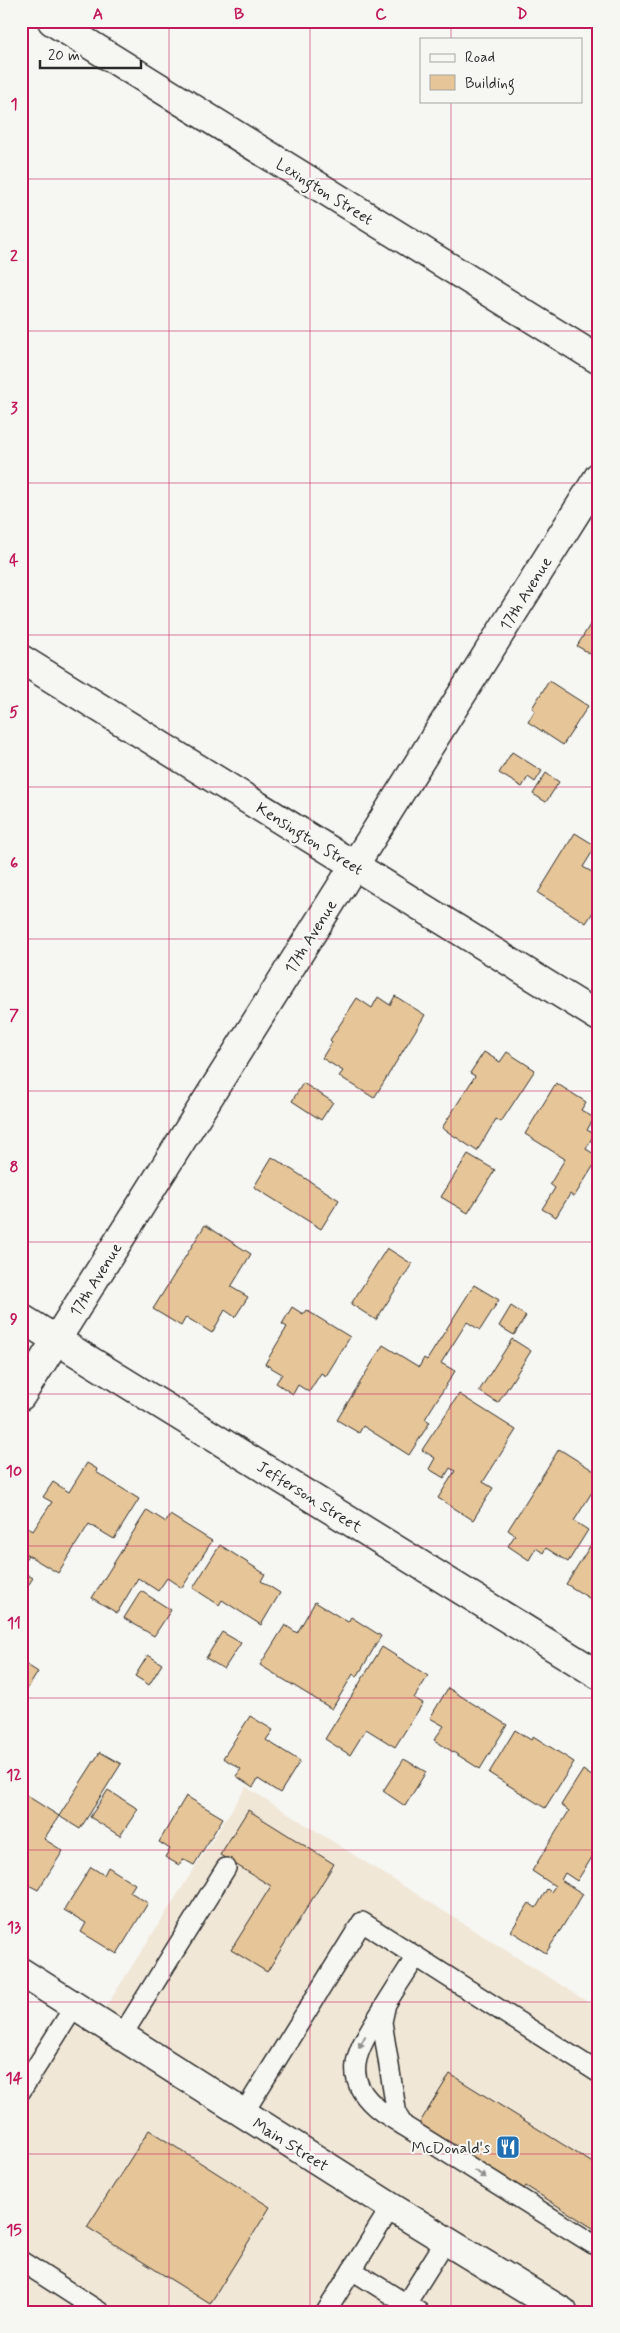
<svg xmlns="http://www.w3.org/2000/svg" width="620" height="2333" font-family="Mynerve,sans-serif">
<style>
.built{fill:#f1e7d7}
.building{fill:#e6c598;stroke:#2b2b2b}
.lines{fill:none;stroke-linecap:round;stroke-linejoin:round}
.service-casing{stroke:#2b2b2b;stroke-width:22}
.minor-casing{stroke:#2b2b2b;stroke-width:31}
.service{stroke:#f6f6f2;stroke-width:19}
.minor{stroke:#f6f6f2;stroke-width:28}
.oneway{fill:#90908e}
.grid{fill:none;stroke:#c2185b;stroke-width:1;stroke-opacity:0.55}
.labels{text-anchor:middle;stroke-width:4.5;stroke-linejoin:round;paint-order:stroke}
.street-label{font-size:16px;fill:#2b2b2b;stroke:#f6f6f2}
.poi-label{font-size:16px;fill:#2b2b2b;stroke:#f6f6f2;text-anchor:end}
.neatline{fill:none;stroke:#c2185b;stroke-width:2}
.grid-label{font-size:16px;text-anchor:middle;font-weight:bold;fill:#c2185b}
</style>
<rect width="100%" height="100%" fill="#f6f6f2"/>
<filter id="ink" filterUnits="userSpaceOnUse"><feTurbulence type="fractalNoise" baseFrequency=".02" numOctaves="2"/><feDisplacementMap in="SourceGraphic" scale="10" xChannelSelector="R" yChannelSelector="G"/><feConvolveMatrix kernelMatrix="1 2 1 2 8 2 1 2 1" color-interpolation-filters="sRGB"/></filter>
<g filter="url(#ink)">
<!-- built -->
<path class="built" d="M 246,1787 L 599,2009 L 599,2312 L 35,2312 L 21,2303 L 21,2068 L 64,2001 L 97,2021 Z"/>
<!-- building -->
<g class="building">
<path d="M 599,610 L 599,659 L 577,646 Z"/>
<path d="M 549,681 L 588,706 L 563,745 L 528,722 L 535,710 L 532,708 Z"/>
<path d="M 512,752 L 542,771 L 535,782 L 528,777 L 522,787 L 499,773 Z"/>
<path d="M 546,773 L 559,782 L 546,802 L 533,794 Z"/>
<path d="M 575,833 L 596,846 L 583,867 L 599,876 L 599,903 L 586,923 L 538,893 Z"/>
<path d="M 395,996 L 425,1015 L 374,1098 L 339,1076 L 343,1071 L 322,1058 L 332,1042 L 330,1040 L 357,998 L 372,1008 L 378,997 L 390,1005 Z"/>
<path d="M 484,1052 L 500,1062 L 507,1052 L 535,1070 L 501,1122 L 496,1119 L 477,1151 L 442,1128 L 475,1076 L 470,1073 Z"/>
<path d="M 303,1083 L 333,1102 L 321,1120 L 292,1101 Z"/>
<path d="M 556,1083 L 586,1102 L 581,1110 L 594,1118 L 587,1130 L 594,1134 L 586,1149 L 599,1157 L 574,1197 L 570,1194 L 556,1217 L 542,1209 L 555,1188 L 550,1184 L 565,1159 L 525,1134 Z"/>
<path d="M 468,1154 L 495,1170 L 468,1213 L 441,1197 Z"/>
<path d="M 272,1157 L 339,1200 L 321,1229 L 254,1187 Z"/>
<path d="M 205,1225 L 251,1254 L 231,1287 L 248,1297 L 235,1317 L 225,1310 L 212,1333 L 186,1317 L 181,1326 L 153,1309 Z"/>
<path d="M 387,1248 L 412,1264 L 376,1320 L 351,1304 Z"/>
<path d="M 474,1285 L 499,1300 L 480,1330 L 467,1322 L 441,1363 L 455,1371 L 425,1419 L 430,1422 L 409,1455 L 363,1426 L 359,1433 L 337,1420 L 383,1345 L 419,1367 L 424,1358 L 427,1360 Z"/>
<path d="M 511,1306 L 526,1316 L 514,1335 L 499,1326 Z"/>
<path d="M 292,1307 L 303,1314 L 306,1310 L 350,1337 L 326,1376 L 321,1373 L 309,1392 L 298,1385 L 293,1394 L 276,1383 L 282,1374 L 265,1364 L 287,1327 L 282,1324 Z"/>
<path d="M 512,1339 L 531,1351 L 498,1403 L 479,1391 Z"/>
<path d="M 459,1394 L 516,1430 L 483,1482 L 493,1488 L 473,1520 L 438,1498 L 455,1471 L 450,1468 L 444,1478 L 429,1469 L 435,1458 L 422,1450 Z"/>
<path d="M 559,1449 L 599,1474 L 599,1481 L 574,1521 L 588,1530 L 568,1562 L 546,1548 L 543,1553 L 536,1548 L 529,1560 L 508,1546 L 515,1535 L 508,1530 Z"/>
<path d="M 87,1463 L 97,1469 L 96,1472 L 139,1499 L 114,1539 L 89,1524 L 58,1573 L 21,1551 L 21,1537 L 27,1527 L 33,1531 L 52,1502 L 43,1497 L 53,1482 L 69,1492 Z"/>
<path d="M 147,1510 L 166,1522 L 170,1515 L 212,1541 L 182,1588 L 167,1578 L 158,1591 L 138,1578 L 117,1613 L 92,1598 Z"/>
<path d="M 599,1532 L 599,1604 L 566,1584 Z"/>
<path d="M 220,1545 L 265,1574 L 261,1581 L 280,1593 L 261,1625 L 222,1600 L 219,1605 L 193,1588 Z"/>
<path d="M 21,1551 L 28,1555 L 21,1565 Z"/>
<path d="M 21,1571 L 33,1578 L 21,1596 Z"/>
<path d="M 141,1591 L 171,1610 L 154,1636 L 124,1618 Z"/>
<path d="M 315,1602 L 348,1622 L 351,1617 L 381,1636 L 357,1677 L 353,1674 L 332,1709 L 260,1665 L 285,1625 L 297,1633 Z"/>
<path d="M 222,1632 L 241,1643 L 224,1669 L 206,1658 Z"/>
<path d="M 382,1647 L 428,1676 L 414,1698 L 423,1703 L 395,1747 L 366,1729 L 350,1755 L 325,1739 Z"/>
<path d="M 148,1655 L 162,1664 L 149,1685 L 135,1676 Z"/>
<path d="M 21,1661 L 38,1672 L 21,1699 Z"/>
<path d="M 448,1688 L 507,1725 L 480,1769 L 434,1740 L 444,1726 L 430,1718 Z"/>
<path d="M 250,1716 L 273,1730 L 266,1740 L 300,1761 L 280,1793 L 258,1779 L 253,1787 L 236,1776 L 241,1769 L 223,1758 Z"/>
<path d="M 515,1730 L 531,1740 L 533,1736 L 574,1762 L 545,1808 L 489,1773 Z"/>
<path d="M 100,1752 L 121,1764 L 80,1829 L 59,1816 Z"/>
<path d="M 404,1759 L 426,1772 L 405,1806 L 383,1791 Z"/>
<path d="M 583,1770 L 599,1781 L 599,1846 L 577,1881 L 565,1873 L 561,1880 L 583,1894 L 546,1953 L 511,1931 L 529,1903 L 536,1908 L 547,1889 L 551,1892 L 555,1886 L 532,1871 L 569,1811 L 561,1805 Z"/>
<path d="M 108,1790 L 138,1809 L 120,1836 L 90,1817 Z"/>
<path d="M 21,1792 L 59,1816 L 44,1839 L 63,1851 L 38,1890 L 21,1881 Z"/>
<path d="M 186,1796 L 223,1818 L 194,1865 L 183,1859 L 179,1865 L 165,1857 L 170,1849 L 159,1842 Z"/>
<path d="M 248,1810 L 334,1864 L 267,1972 L 231,1950 L 271,1886 L 220,1855 Z"/>
<path d="M 91,1867 L 104,1875 L 108,1867 L 135,1884 L 130,1892 L 148,1903 L 117,1954 L 81,1932 L 86,1923 L 64,1910 Z"/>
<path d="M 450,2074 L 599,2167 L 599,2225 L 596,2230 L 526,2186 L 522,2192 L 417,2127 Z"/>
<path d="M 149,2130 L 270,2207 L 210,2304 L 87,2227 Z"/>
</g>
<g class="lines">
<!-- service casing -->
<g class="service-casing">
<g id="service">
<path d="M 416,1957 C 404,1975 392,1994 381,2012 C 357,2050 338,2079 382,2112 L 593,2244 L 599,2245"/>
<path d="M 385,2008 L 382,2022 L 397,2115 L 403,2125"/>
<path d="M 121,2037 L 226,1868"/>
<path d="M 21,2091 L 74,2007"/>
<path d="M 243,2114 L 362,1922 L 599,2073"/>
<path d="M 21,2261 L 100,2312"/>
<path d="M 352,2270 L 419,2312"/>
<path d="M 406,2304 L 446,2240"/>
<path d="M 326,2312 L 391,2207"/>
</g>
</g>
<!-- minor casing -->
<g class="minor-casing">
<g id="minor">
<path d="M 52,21 L 599,360"/>
<path d="M 21,659 L 599,1017"/>
<path d="M 21,1318 L 599,1675"/>
<path d="M 21,1396 L 599,476"/>
<path d="M 21,1972 L 391,2207 L 563,2312"/>
</g>
</g>
<!-- service -->
<use href="#service" class="service"/>
<!-- minor -->
<use href="#minor" class="minor"/>
</g>
<!-- one-way arrows -->
<defs><path id="oneway-solid" d="M-6-.8H1V-3.2L6.5 0L1 3.2V.8H-6Z" transform="scale(1.25)"/></defs>
<g class="oneway">
<use href="#oneway-solid" transform="translate(362 2042) rotate(118)"/>
<use href="#oneway-solid" transform="translate(480 2174) rotate(32)"/>
</g>
</g>
<!-- grid -->
<path class="grid" d="M 169,21 L 169,2312M 310,21 L 310,2312M 451,21 L 451,39M 451,101 L 451,2312M 21,179 L 599,179M 21,331 L 599,331M 21,483 L 599,483M 21,635 L 599,635M 21,787 L 599,787M 21,939 L 599,939M 21,1091 L 599,1091M 21,1242 L 599,1242M 21,1394 L 599,1394M 21,1546 L 599,1546M 21,1698 L 599,1698M 21,1850 L 599,1850M 21,2002 L 599,2002M 21,2154 L 599,2154"/>
<!-- icons -->
<defs>
<g id="restaurant-square" transform="scale(1.25)"><rect x="-9" y="-9" width="18" height="18" rx="4" fill="#1f6fb2" stroke="#f6f6f2"/><path d="M-5-6h1v4h1v-4h1v4h1v-4h1v5L-1.5 .5V6h-2V.5L-5-1ZM5-6V6H3V1.5H1.5Q1.5-4 5-6Z" fill="#fff"/></g>
</defs>
<g fill-rule="evenodd">
<use href="#restaurant-square" x="508" y="2147"/>
</g>
<g class="labels">
<!-- street labels -->
<g class="street-label">
<text transform="translate(325 191) rotate(32)" y="6">Lexington Street</text>
<text transform="translate(525 593) rotate(-58)" y="6">17th Avenue</text>
<text transform="translate(310 838) rotate(32)" y="6">Kensington Street</text>
<text transform="translate(310 936) rotate(-58)" y="6">17th Avenue</text>
<text transform="translate(95 1279) rotate(-58)" y="6">17th Avenue</text>
<text transform="translate(310 1496) rotate(32)" y="6">Jefferson Street</text>
<text transform="translate(291 2144) rotate(32)" y="6">Main Street</text>
</g>
<!-- poi labels -->
<g class="poi-label">
<text x="490" y="2153">McDonald's</text>
</g>
</g>
<!-- margin -->
<rect width="620" height="2333" fill="none" stroke="#f6f6f2" stroke-width="55"/>
<!-- legend -->
<rect x="420" y="38" width="162" height="65" fill="#f6f6f2" stroke="#a5a5a2"/>
<rect x="430" y="54" width="25" height="8" fill="#f6f6f2" stroke="#a5a5a2"/>
<text x="465" y="62" font-size="15" fill="#2b2b2b">Road</text>
<rect x="430" y="75" width="25" height="15" fill="#e6c598" stroke="#a5a5a2"/>
<text x="465" y="88" font-size="15" fill="#2b2b2b">Building</text>
<!-- scale -->
<path d="M40 60v8h101v-8" fill="none" stroke="#2b2b2b" stroke-width="2.5"/>
<text x="48" y="60" font-size="15" fill="#2b2b2b" stroke="#f6f6f2" stroke-width="4" paint-order="stroke">20 m</text>
<rect x="28" y="28" width="564" height="2278" class="neatline"/>
<g class="grid-label">
<text x="98" y="19">A</text>
<text x="239" y="19">B</text>
<text x="381" y="19">C</text>
<text x="522" y="19">D</text>
<text x="14" y="109">1</text>
<text x="14" y="261">2</text>
<text x="14" y="413">3</text>
<text x="14" y="565">4</text>
<text x="14" y="717">5</text>
<text x="14" y="868">6</text>
<text x="14" y="1020">7</text>
<text x="14" y="1172">8</text>
<text x="14" y="1324">9</text>
<text x="14" y="1476">10</text>
<text x="14" y="1628">11</text>
<text x="14" y="1780">12</text>
<text x="14" y="1932">13</text>
<text x="14" y="2083">14</text>
<text x="14" y="2235">15</text>
</g>
</svg>
